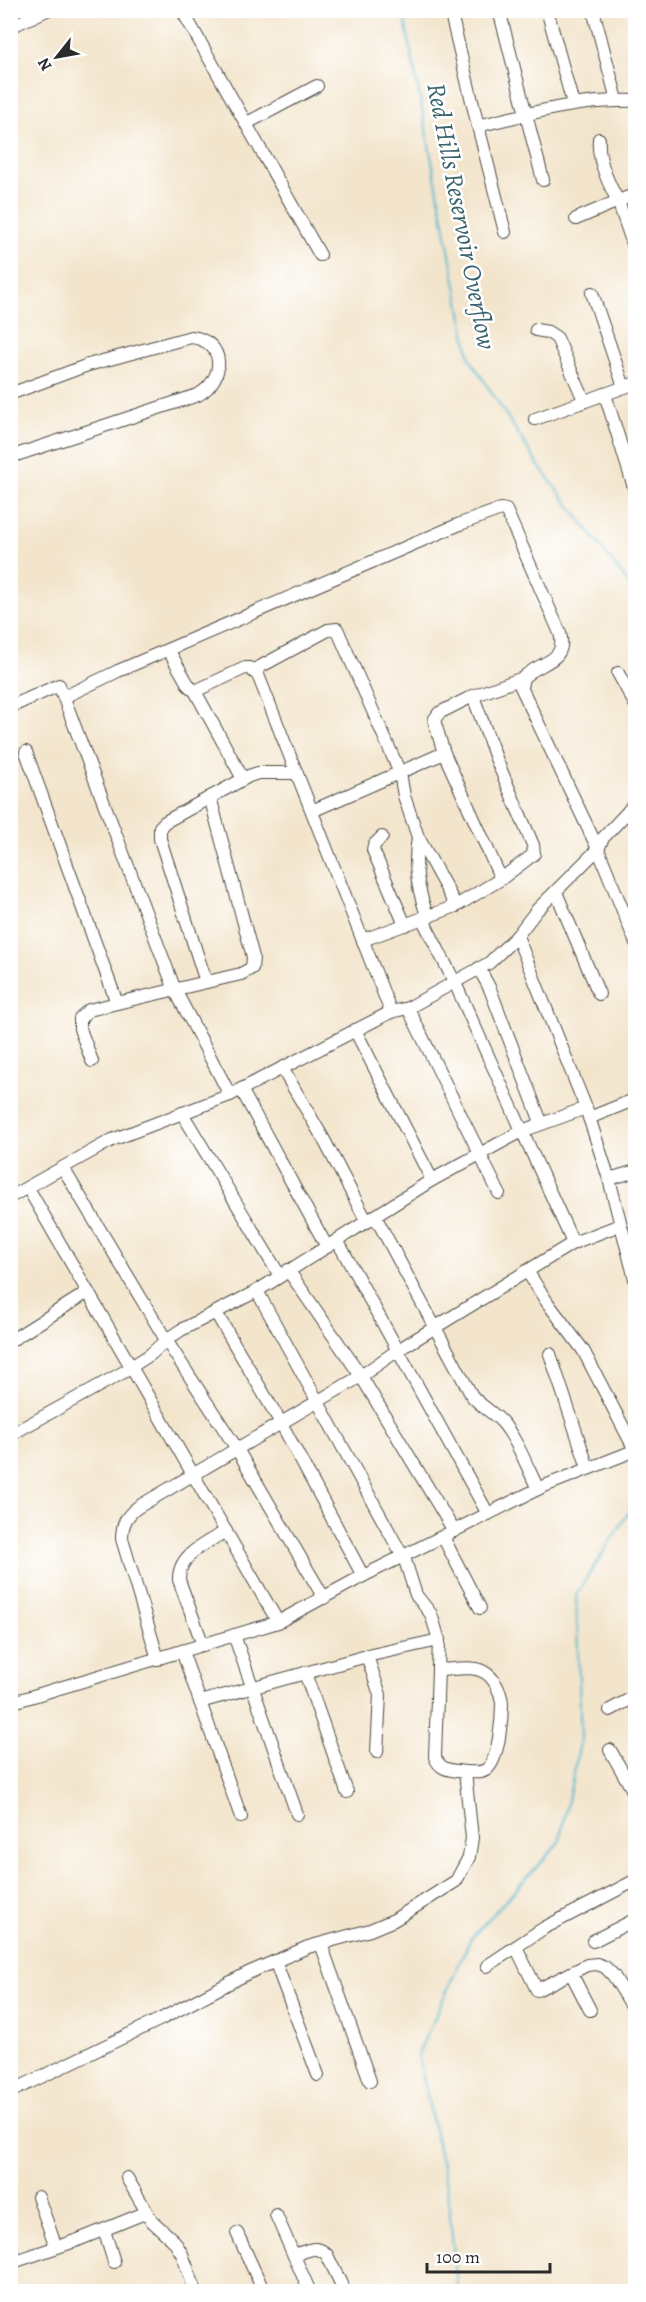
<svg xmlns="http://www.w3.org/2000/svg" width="646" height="2302" font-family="Alegreya,serif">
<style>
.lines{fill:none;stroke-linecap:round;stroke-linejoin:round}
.stream{stroke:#52b7d1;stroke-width:2}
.minor-casing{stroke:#494743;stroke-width:14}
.minor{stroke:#fff;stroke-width:12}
.labels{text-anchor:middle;stroke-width:5;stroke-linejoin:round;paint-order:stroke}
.water-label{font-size:26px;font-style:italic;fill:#3b636d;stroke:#fff}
</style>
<rect width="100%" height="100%" fill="#fff"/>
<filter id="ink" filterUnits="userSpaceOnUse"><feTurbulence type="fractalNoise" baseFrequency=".0167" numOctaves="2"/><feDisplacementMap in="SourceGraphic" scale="12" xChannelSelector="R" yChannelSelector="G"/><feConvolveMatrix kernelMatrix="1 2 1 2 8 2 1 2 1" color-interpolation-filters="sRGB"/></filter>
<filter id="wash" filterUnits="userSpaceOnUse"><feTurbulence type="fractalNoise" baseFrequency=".008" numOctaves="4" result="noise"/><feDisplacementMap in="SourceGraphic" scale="24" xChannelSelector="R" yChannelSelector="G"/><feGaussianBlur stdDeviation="1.35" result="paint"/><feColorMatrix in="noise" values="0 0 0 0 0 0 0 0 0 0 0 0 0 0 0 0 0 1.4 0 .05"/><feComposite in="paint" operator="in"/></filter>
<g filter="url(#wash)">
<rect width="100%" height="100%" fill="#f3e5cc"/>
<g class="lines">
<!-- stream -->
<g class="stream">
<path d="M 403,10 L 470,359 L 539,466 L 636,593"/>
<path d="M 458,2292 L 447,2190 L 418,2054 L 471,1938 L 559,1843 L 581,1738 L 576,1595 L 632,1507 L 636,1506"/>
</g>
</g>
</g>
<g filter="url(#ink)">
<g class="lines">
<!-- minor casing -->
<g class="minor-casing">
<g id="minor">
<path d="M 182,10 L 320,255"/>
<path d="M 450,10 L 478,126 C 530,113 582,99 636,101"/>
<path d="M 499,10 L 543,180"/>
<path d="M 547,10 L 573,104"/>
<path d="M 593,10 L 617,100"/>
<path d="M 451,15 L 465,10"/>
<path d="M 10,27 L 47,10"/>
<path d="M 247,123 L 317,86"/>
<path d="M 478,126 L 505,232"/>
<path d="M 636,194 L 618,201 L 636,253"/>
<path d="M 576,219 L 618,201 C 608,183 597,160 599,139"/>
<path d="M 592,293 L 624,387"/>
<path d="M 536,330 L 548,332 L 557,338 L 584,400"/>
<path d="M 10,394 L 88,365 L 191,337 C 226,341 226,379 198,395 L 10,457"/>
<path d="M 605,394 L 636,494"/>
<path d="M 535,419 L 636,383"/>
<path d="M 169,651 L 189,686 L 195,691 L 245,668 L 249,668 L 258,675 L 391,1012"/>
<path d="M 254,670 L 328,630 L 337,629 L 400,773 L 404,796 L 418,837 L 456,906"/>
<path d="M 618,673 L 636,706"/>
<path d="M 195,691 L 243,779"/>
<path d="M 473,696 L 439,713 L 434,720 L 444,753 L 501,879"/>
<path d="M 64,697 L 118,671 L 460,524 L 501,509 L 506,510 L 560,633 C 568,663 539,661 523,678 L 521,687 L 598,849 L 636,943"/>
<path d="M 10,707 L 59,685 L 175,990 L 230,1095"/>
<path d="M 26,752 L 117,1003 L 241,974 L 252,968 L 253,957 L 210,797"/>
<path d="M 629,810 L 636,826"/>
<path d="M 312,811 L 444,753"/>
<path d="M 382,837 L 374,845 L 373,850 L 405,925"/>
<path d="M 418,837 C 413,867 418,890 428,918"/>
<path d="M 556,892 L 599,994"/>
<path d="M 423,920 L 455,983 L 573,1243"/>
<path d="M 517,936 L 537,910 L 598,849 L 603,838 L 636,803"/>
<path d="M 363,940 L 456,906 L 501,879 L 534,854 L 533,845 L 497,761 L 473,696 L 523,678"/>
<path d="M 479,968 L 490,989 L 541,1122"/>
<path d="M 206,982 L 160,839 L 160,827 L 165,822 L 249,776 L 258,773 L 297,773"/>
<path d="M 408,1008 L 499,1193"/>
<path d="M 355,1030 L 432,1180"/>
<path d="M 92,1061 L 80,1029 L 80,1018 L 89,1010 L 117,1003"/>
<path d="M 282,1068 L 323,1138 L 367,1222"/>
<path d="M 241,1089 L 327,1247"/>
<path d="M 182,1113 L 280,1276"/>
<path d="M 589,1118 L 636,1099"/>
<path d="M 63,1168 L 166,1340 L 237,1449 L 324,1598"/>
<path d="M 609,1179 L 636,1171"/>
<path d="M 28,1188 L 278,1622"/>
<path d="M 10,1197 L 112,1140 L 230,1095 L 391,1012 L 408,1008 L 489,963 L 517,936 L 586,1108 L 609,1179 L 636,1283"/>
<path d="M 375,1216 L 472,1396 C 481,1406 492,1412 501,1421 C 516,1437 528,1469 538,1489"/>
<path d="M 337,1240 L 488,1514"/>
<path d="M 288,1270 L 361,1376 L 454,1531"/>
<path d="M 527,1271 L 547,1302 L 583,1350 L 635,1450"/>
<path d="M 257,1291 L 403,1557"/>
<path d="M 216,1313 L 281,1423 L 363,1576"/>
<path d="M 10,1341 L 88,1292"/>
<path d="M 550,1354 L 588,1468"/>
<path d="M 131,1367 L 151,1354 L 166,1340 L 181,1330 L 257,1291 L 432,1180 L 522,1131 L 586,1108"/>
<path d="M 10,1435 L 131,1368"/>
<path d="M 443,1537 L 480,1608"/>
<path d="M 234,1635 L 297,1814"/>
<path d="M 203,1645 L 179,1580 C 178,1554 207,1543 226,1531"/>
<path d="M 182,1651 L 241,1817"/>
<path d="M 367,1656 L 380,1695 L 377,1752"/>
<path d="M 158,1659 L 122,1539 C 122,1524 126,1516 138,1507 L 361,1376 L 398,1350 L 573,1243 L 620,1225"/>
<path d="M 438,1670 C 452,1670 472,1665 484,1672 C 494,1677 501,1692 502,1703 C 502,1718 499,1759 487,1769 C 481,1774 473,1772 465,1772"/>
<path d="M 305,1673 L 347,1792"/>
<path d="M 200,1702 L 367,1656 L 439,1640"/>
<path d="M 10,1703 L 278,1622 L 363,1576 L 542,1487 L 636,1450"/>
<path d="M 610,1710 L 636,1696"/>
<path d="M 610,1750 L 636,1796"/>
<path d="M 593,1941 L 636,1919"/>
<path d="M 321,1944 L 370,2081"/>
<path d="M 516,1947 L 537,1990 L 587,1965 L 597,1964 L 605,1967 L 613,1975 L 636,2012"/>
<path d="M 275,1961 L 318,2075"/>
<path d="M 487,1966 L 544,1928 L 636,1880"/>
<path d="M 571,1973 L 590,2010"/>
<path d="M 10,2092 L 161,2019 L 248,1973 L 308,1947 L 370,1930 L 394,1920 L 456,1881 L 469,1857 L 472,1838 L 465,1772 C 452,1770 440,1771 435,1757 L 439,1640 L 431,1614 L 416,1595 L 404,1557"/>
<path d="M 127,2178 L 152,2221 L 174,2241 L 182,2254 L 196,2292"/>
<path d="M 38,2197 L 56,2247"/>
<path d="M 276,2215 L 310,2292"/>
<path d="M 104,2230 L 114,2262"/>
<path d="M 237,2233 L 264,2292"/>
<path d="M 294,2255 C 307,2251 317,2244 327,2255 L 345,2292"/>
<path d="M 10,2263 L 78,2240 L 145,2213"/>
</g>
</g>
<!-- minor -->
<use href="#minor" class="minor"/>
</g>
</g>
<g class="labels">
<!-- water labels -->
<g class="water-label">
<text transform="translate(462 216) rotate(79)" y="9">Red Hills Reservoir Overflow</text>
</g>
</g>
<!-- margin -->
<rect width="646" height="2302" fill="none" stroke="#fff" stroke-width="36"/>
<!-- north arrow -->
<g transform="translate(57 57) rotate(239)" stroke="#ffffff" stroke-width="4.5" paint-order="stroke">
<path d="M0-4.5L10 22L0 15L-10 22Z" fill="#2b2b2b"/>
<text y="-9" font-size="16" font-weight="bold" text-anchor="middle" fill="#2b2b2b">N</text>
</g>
<!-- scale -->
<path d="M427 2263v9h123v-9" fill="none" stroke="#2b2b2b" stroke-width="3"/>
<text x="436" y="2263" font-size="18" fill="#2b2b2b" stroke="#ffffff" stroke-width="4.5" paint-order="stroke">100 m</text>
</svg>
